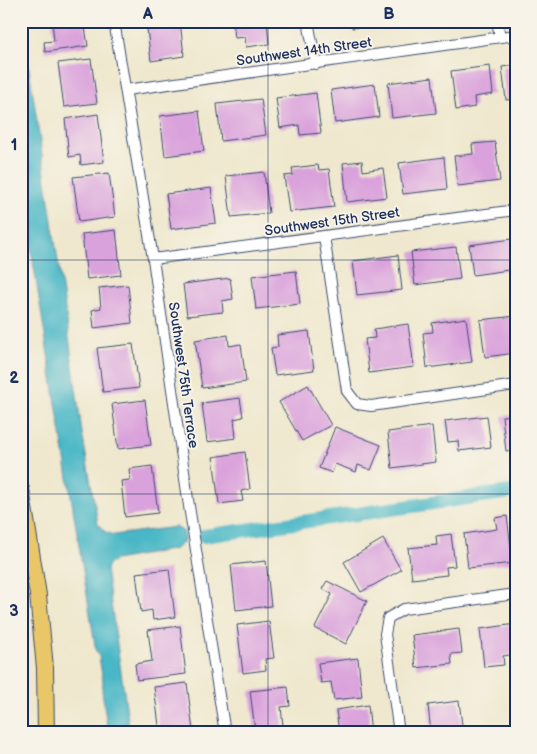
<svg xmlns="http://www.w3.org/2000/svg" width="537" height="754" font-family="'Balsamiq Sans',sans-serif">
<style>
.water{fill:#4ab7c6;stroke:#327392}
.lines{fill:none;stroke-linecap:round;stroke-linejoin:round}
.canal{stroke:#4ab7c6;stroke-width:14}
.building{fill:#daa2dc}
.minor-casing{stroke:#3b4b6f;stroke-width:12}
.primary-casing{stroke:#3b4b6f;stroke-width:18}
.minor{stroke:#fff;stroke-width:10}
.primary{stroke:#e9c769;stroke-width:16}
.grid{fill:none;stroke:#1b2f5e;stroke-width:1;stroke-opacity:0.55}
.labels{text-anchor:middle;stroke-width:4;stroke-linejoin:round;paint-order:stroke}
.street-label{font-size:14px;fill:#1b2f5e;stroke:#f7f3e8}
.neatline{fill:none;stroke:#1b2f5e;stroke-width:2}
.grid-label{font-size:16px;text-anchor:middle;font-weight:bold;fill:#1b2f5e}
</style>
<rect width="100%" height="100%" fill="#f7f3e8"/>
<filter id="ink" filterUnits="userSpaceOnUse"><feTurbulence type="fractalNoise" baseFrequency=".02" numOctaves="2"/><feDisplacementMap in="SourceGraphic" scale="10" xChannelSelector="R" yChannelSelector="G"/><feConvolveMatrix kernelMatrix="1 2 1 2 8 2 1 2 1" color-interpolation-filters="sRGB"/></filter>
<filter id="wash" filterUnits="userSpaceOnUse"><feTurbulence type="fractalNoise" baseFrequency=".0096" numOctaves="4" result="noise"/><feDisplacementMap in="SourceGraphic" scale="20" xChannelSelector="R" yChannelSelector="G"/><feGaussianBlur stdDeviation="1.12" result="paint"/><feColorMatrix in="noise" values="0 0 0 0 0 0 0 0 0 0 0 0 0 0 0 0 0 1.4 0 .05"/><feComposite in="paint" operator="in"/></filter>
<g filter="url(#wash)">
<rect width="100%" height="100%" fill="#efe8ce"/>
<!-- water -->
<path class="water" d="M 21,21 L 22,21 L 64,301 L 82,432 L 98,524 L 104,531 L 113,535 L 176,527 L 184,532 L 184,541 L 176,549 L 115,560 L 108,565 L 106,569 L 130,733 L 108,733 L 102,691 L 103,682 L 99,656 L 96,651 L 21,187 Z"/>
<g class="lines">
<!-- canal -->
<path class="canal" d="M 204,536 L 516,491"/>
</g>
<g id="blocks">
<!-- building -->
<g class="building">
<path d="M 52,21 L 84,21 L 88,46 L 45,52 L 44,42 L 54,41 Z"/>
<path d="M 146,21 L 180,21 L 184,56 L 151,61 Z"/>
<path d="M 233,21 L 267,21 L 269,44 L 246,47 L 245,37 L 235,38 Z"/>
<path d="M 352,21 L 387,21 L 387,24 L 352,28 Z"/>
<path d="M 91,59 L 97,103 L 64,107 L 58,63 Z"/>
<path d="M 516,65 L 516,99 L 506,100 L 502,67 Z"/>
<path d="M 490,66 L 493,94 L 474,97 L 475,107 L 456,110 L 451,71 Z"/>
<path d="M 432,77 L 436,113 L 392,118 L 388,83 Z"/>
<path d="M 375,84 L 379,117 L 335,123 L 331,90 Z"/>
<path d="M 316,93 L 321,133 L 300,135 L 299,125 L 280,128 L 276,98 Z"/>
<path d="M 261,99 L 266,135 L 221,141 L 217,104 Z"/>
<path d="M 199,111 L 204,151 L 165,156 L 160,116 Z"/>
<path d="M 98,114 L 104,162 L 81,165 L 80,155 L 69,157 L 65,119 Z"/>
<path d="M 495,142 L 500,181 L 458,186 L 454,156 L 473,154 L 472,144 Z"/>
<path d="M 444,157 L 447,189 L 403,194 L 399,163 Z"/>
<path d="M 362,161 L 363,171 L 383,168 L 387,197 L 347,202 L 343,163 Z"/>
<path d="M 318,165 L 319,170 L 329,169 L 334,207 L 289,212 L 284,176 L 293,175 L 292,168 Z"/>
<path d="M 264,172 L 269,213 L 231,217 L 226,176 Z"/>
<path d="M 109,173 L 115,217 L 79,222 L 73,177 Z"/>
<path d="M 211,188 L 216,223 L 171,229 L 166,194 Z"/>
<path d="M 116,230 L 121,275 L 87,279 L 82,234 Z"/>
<path d="M 512,239 L 516,269 L 473,275 L 469,245 Z"/>
<path d="M 456,247 L 460,279 L 415,285 L 411,252 Z"/>
<path d="M 398,255 L 402,290 L 357,295 L 353,261 Z"/>
<path d="M 296,271 L 300,304 L 256,309 L 252,276 Z"/>
<path d="M 230,278 L 233,299 L 222,301 L 223,312 L 187,316 L 183,284 Z"/>
<path d="M 128,285 L 132,323 L 94,328 L 92,310 L 101,308 L 99,288 Z"/>
<path d="M 516,316 L 516,353 L 485,357 L 480,320 Z"/>
<path d="M 466,318 L 472,362 L 427,368 L 423,333 L 433,332 L 432,323 Z"/>
<path d="M 408,324 L 414,367 L 369,373 L 365,339 L 375,338 L 374,329 Z"/>
<path d="M 309,331 L 314,370 L 275,375 L 271,348 L 278,347 L 277,335 Z"/>
<path d="M 228,335 L 229,346 L 241,344 L 246,382 L 202,388 L 195,340 Z"/>
<path d="M 133,344 L 139,388 L 103,392 L 97,348 Z"/>
<path d="M 308,385 L 331,425 L 302,441 L 279,402 Z"/>
<path d="M 240,398 L 243,417 L 234,419 L 236,438 L 207,442 L 202,403 Z"/>
<path d="M 145,400 L 151,445 L 118,449 L 112,404 Z"/>
<path d="M 516,415 L 516,450 L 506,451 L 502,416 Z"/>
<path d="M 487,416 L 491,447 L 459,451 L 458,441 L 448,442 L 445,421 Z"/>
<path d="M 432,426 L 436,462 L 392,468 L 388,432 Z"/>
<path d="M 335,427 L 381,445 L 371,470 L 358,465 L 356,472 L 335,464 L 332,473 L 319,468 Z"/>
<path d="M 245,452 L 250,489 L 241,491 L 243,501 L 219,504 L 213,457 Z"/>
<path d="M 152,466 L 158,513 L 125,517 L 121,481 L 130,480 L 129,469 Z"/>
<path d="M 507,516 L 513,563 L 468,568 L 464,534 L 497,529 L 495,518 Z"/>
<path d="M 451,534 L 455,566 L 446,567 L 447,575 L 412,579 L 408,548 L 437,545 L 436,536 Z"/>
<path d="M 383,539 L 401,570 L 361,592 L 344,562 Z"/>
<path d="M 266,561 L 271,606 L 236,610 L 231,565 Z"/>
<path d="M 169,569 L 175,617 L 153,620 L 152,610 L 141,612 L 136,573 Z"/>
<path d="M 327,581 L 367,601 L 346,644 L 315,628 L 332,594 L 322,589 Z"/>
<path d="M 269,621 L 274,658 L 265,659 L 266,670 L 243,673 L 237,625 Z"/>
<path d="M 516,624 L 516,654 L 503,656 L 504,665 L 484,667 L 480,629 Z"/>
<path d="M 180,626 L 186,674 L 137,680 L 135,664 L 152,661 L 148,630 Z"/>
<path d="M 459,629 L 462,653 L 451,654 L 452,664 L 416,668 L 412,635 Z"/>
<path d="M 358,658 L 362,697 L 334,700 L 331,682 L 321,683 L 318,663 Z"/>
<path d="M 187,683 L 193,731 L 177,733 L 160,733 L 154,687 Z"/>
<path d="M 288,687 L 290,706 L 281,707 L 283,726 L 255,730 L 250,691 Z"/>
<path d="M 459,701 L 463,733 L 431,733 L 428,705 Z"/>
<path d="M 368,705 L 371,733 L 339,733 L 336,710 Z"/>
</g>
</g>
</g>
<g filter="url(#ink)">
<use href="#blocks" fill-opacity="0" stroke="#3b4b6f" stroke-width="1"/>
<g class="lines">
<!-- minor casing -->
<g class="minor-casing">
<g id="minor">
<path d="M 114,21 L 153,259 L 189,506 L 225,733"/>
<path d="M 308,21 L 316,64"/>
<path d="M 497,21 L 500,37"/>
<path d="M 126,90 L 516,35"/>
<path d="M 324,236 L 347,391 L 357,404 L 371,406 L 516,385"/>
<path d="M 153,259 L 516,210"/>
<path d="M 399,733 L 385,634 L 388,618 L 404,609 L 516,594"/>
</g>
</g>
<!-- primary casing -->
<g class="primary-casing">
<path id="primary" d="M 21,489 L 38,595 L 45,668 L 46,733"/>
</g>
<!-- minor -->
<use href="#minor" class="minor"/>
<!-- primary -->
<use href="#primary" class="primary"/>
</g>
</g>
<!-- grid -->
<path class="grid" d="M 268,21 L 268,733M 21,260 L 516,260M 21,494 L 516,494"/>
<g class="labels">
<!-- street labels -->
<g class="street-label">
<text transform="translate(304 51) rotate(-8)" y="5">Southwest 14th Street</text>
<text transform="translate(332 221) rotate(-8)" y="5">Southwest 15th Street</text>
<text transform="translate(184 375) rotate(82)" y="5">Southwest 75th Terrace</text>
</g>
</g>
<!-- margin -->
<rect width="537" height="754" fill="none" stroke="#f7f3e8" stroke-width="55"/>
<rect x="28" y="28" width="482" height="698" class="neatline"/>
<g class="grid-label">
<text x="148" y="19">A</text>
<text x="389" y="19">B</text>
<text x="14" y="150">1</text>
<text x="14" y="383">2</text>
<text x="14" y="616">3</text>
</g>
</svg>
